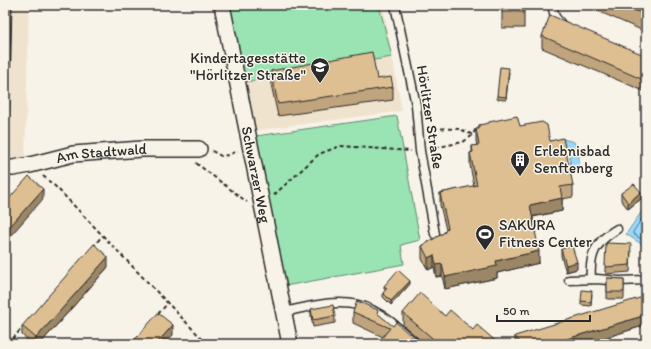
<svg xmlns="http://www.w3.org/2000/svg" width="651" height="349" font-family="Itim,sans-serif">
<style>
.built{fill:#f0e3ce}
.green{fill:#9ae3b2;stroke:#62876e}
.water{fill:#98d8fa;stroke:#6c93a7}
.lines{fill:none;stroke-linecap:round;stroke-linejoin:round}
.shore{stroke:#57707e;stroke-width:1}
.service-casing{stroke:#2b2b2b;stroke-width:11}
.minor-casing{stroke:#2b2b2b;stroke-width:18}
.path{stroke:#2b2b2b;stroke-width:2;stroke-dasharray:4 3;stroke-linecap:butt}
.service{stroke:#f7f3e8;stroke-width:8}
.minor{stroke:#f7f3e8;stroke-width:15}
.wall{fill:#bfa47d;stroke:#2b2b2b}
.shaded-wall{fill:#9b8666;stroke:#2b2b2b}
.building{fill:#debf91;stroke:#2b2b2b}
.labels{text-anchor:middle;stroke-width:3;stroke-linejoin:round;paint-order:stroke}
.poi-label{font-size:15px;fill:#2b2b2b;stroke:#f7f3e8;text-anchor:start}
.street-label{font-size:15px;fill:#2b2b2b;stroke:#f7f3e8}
</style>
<rect width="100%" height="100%" fill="#f7f3e8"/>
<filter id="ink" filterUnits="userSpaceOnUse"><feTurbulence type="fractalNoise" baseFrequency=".025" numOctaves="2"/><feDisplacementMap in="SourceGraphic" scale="8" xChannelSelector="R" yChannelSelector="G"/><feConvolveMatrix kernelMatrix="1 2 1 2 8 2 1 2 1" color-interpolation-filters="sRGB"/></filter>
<g filter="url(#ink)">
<!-- built -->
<g class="built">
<path d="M 5,5 L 29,5 L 25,159 L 5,159 Z"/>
<path d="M 226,5 L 383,5 L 402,111 L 252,131 Z"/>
</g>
<!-- green -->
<g class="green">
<path d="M 229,5 L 379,5 L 392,57 L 245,82 Z"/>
<path d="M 397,116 L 420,240 L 401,245 L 404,264 L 285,286 L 256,136 Z"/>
</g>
<!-- water -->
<g class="water">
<path d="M 563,139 L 574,142 L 578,150 L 580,167 L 571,168 L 569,151 L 557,153 L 555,140 Z"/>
<path d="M 645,207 L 646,207 L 646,247 L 626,234 Z"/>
</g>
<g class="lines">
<!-- shore -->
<path class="shore" d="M 646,212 L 633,232 L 633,234 L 646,242"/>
<!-- service casing -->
<g class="service-casing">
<g id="service">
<path d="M 395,5 L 416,105 L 420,151 L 435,234"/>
<path d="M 552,5 L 555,17 L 562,25"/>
<path d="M 591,279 C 590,266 591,252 600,243 C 604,237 611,233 617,229"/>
<path d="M 569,280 L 597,279 L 619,281 L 646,280"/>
<path d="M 284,312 C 311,306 346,296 372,310 C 389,318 402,332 416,344"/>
</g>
</g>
<!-- minor casing -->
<g class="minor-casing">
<g id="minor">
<path id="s1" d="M 222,5 L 290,344"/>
<path id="s2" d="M 5,168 L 13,168 L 30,165 L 73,154 L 142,149 L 199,149"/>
</g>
</g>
<!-- path -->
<g class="path">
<path d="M 427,128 L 460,129 L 473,135"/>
<path d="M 429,149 L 463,142 L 473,135 L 475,130 L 478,128 L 481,128"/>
<path d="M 212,151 L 221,156 L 228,155 L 238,151"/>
<path d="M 196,163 L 247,202"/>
<path d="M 43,176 L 57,188 L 207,344"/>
<path d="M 274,195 L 319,154 L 340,146 L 411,151"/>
<path d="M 93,247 L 102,236"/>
<path d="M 158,314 L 168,303"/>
<path d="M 8,344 L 23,327"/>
</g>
<!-- service -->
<use href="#service" class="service"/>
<!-- minor -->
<use href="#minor" class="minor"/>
</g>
<!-- wall -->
<g class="wall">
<path d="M 5,5 L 12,5 L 9,135 L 6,135 L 6,152 L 5,152 Z"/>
<rect x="502" y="5" width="22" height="23"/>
<path d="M 584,5 L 646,5 L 646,32 Z"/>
<path d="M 542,36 L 646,56 L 646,92 L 542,48 Z"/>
<path d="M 271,71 L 377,79 L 393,87 L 393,100 L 278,116 L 271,84 Z"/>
<path d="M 509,72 L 506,100 L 497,99 L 497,96 Z"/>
<path d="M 479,125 L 520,126 L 550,141 L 573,185 L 573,197 L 562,199 L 562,211 L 533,217 L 539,263 L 497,273 L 497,278 L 445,289 L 442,276 L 436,277 L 434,267 L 428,270 L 422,259 L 422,246 L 445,232 L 445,231 L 446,230 L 440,205 L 440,193 L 474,186 L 470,165 L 470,153 L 472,152 L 472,146 L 477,145 L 476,141 L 476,129 L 479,129 Z"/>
<path d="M 621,193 L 641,199 L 628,209 L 621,200 Z"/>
<path d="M 561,249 L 577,269 L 566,272 L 561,256 Z"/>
<path d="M 631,251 L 630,272 L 606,274 L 606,272 L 605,272 L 605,265 Z"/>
<path d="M 108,267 L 40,344 L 32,344 L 22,335 L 22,326 Z"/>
<path d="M 607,278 L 624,279 L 624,299 L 607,299 Z"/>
<path d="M 410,284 L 391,305 L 383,297 L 383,293 L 386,290 L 384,289 L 384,286 Z"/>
<path d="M 592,294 L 591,306 L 581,305 L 581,301 Z"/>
<path d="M 311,309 L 335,316 L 335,323 L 313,327 L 311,316 Z"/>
<path d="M 353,312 L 378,314 L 412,344 L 383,337 L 353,323 Z"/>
<path d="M 403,313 L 445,316 L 499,344 L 425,344 L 403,325 Z"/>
<path d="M 646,325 L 585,344 L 515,344 L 515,336 Z"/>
</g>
<!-- shaded-wall -->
<g class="shaded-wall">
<path d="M 43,189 L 43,199 L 5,242 L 5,232 Z"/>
<path d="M 641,192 L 641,199 L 628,209 L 628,203 Z"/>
<path d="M 562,198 L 562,211 L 530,217 L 530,205 Z"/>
<path d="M 539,251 L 539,263 L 497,273 L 497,278 L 445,289 L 445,277 L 496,261 Z"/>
<path d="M 434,255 L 434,267 L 428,270 L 428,258 Z"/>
<path d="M 108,257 L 108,267 L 40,344 L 36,344 L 36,338 Z"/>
<path d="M 577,262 L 577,269 L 566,272 L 566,265 Z"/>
<path d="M 442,264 L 442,276 L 436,277 L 436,265 Z"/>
<path d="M 410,281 L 410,284 L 391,305 L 391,301 Z"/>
<path d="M 646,315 L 646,325 L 585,344 L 560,344 L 560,341 Z"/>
<path d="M 173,325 L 173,335 L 165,344 L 156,344 Z"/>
<path d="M 412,337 L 412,344 L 405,344 Z"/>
</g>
<!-- building -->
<g class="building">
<path d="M 5,5 L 11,5 L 9,129 L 6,129 L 6,146 L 5,146 Z"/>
<rect x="502" y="5" width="22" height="7"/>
<path d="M 622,5 L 646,5 L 646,15 Z"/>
<path d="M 550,15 L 646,56 L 646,81 L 542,36 Z"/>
<path d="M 372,52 L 377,79 L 391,77 L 393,87 L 278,104 L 271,71 Z"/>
<path d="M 500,67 L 509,68 L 506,97 L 497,96 Z"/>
<path d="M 517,116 L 520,126 L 542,122 L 547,125 L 550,141 L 563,138 L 573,185 L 560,187 L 562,198 L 530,205 L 539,251 L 496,261 L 497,266 L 445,277 L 442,264 L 436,265 L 434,255 L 428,258 L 422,246 L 445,232 L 445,231 L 448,228 L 440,193 L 477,185 L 470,153 L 473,152 L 472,146 L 479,145 L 476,129 L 479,129 L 479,125 L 489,123 L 489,122 Z"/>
<path d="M 29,176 L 43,189 L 5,232 L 5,203 Z"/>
<path d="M 634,184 L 641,192 L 628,203 L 621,193 Z"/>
<path d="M 606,243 L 631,244 L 630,265 L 606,267 L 606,265 L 605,265 Z"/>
<path d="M 94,244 L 108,257 L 36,338 L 22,326 Z"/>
<path d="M 572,246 L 577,262 L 566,265 L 561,249 Z"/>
<path d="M 398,270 L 410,281 L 391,301 L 383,293 L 387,288 L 384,286 Z"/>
<path d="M 607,278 L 624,279 L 624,292 L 607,292 Z"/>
<path d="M 582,290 L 592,291 L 591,302 L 581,301 Z"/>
<path d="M 420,293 L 445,316 L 450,310 L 473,330 L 477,325 L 499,344 L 439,344 L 403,313 Z"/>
<path d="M 646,296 L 646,315 L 560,341 L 561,344 L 521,344 L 515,336 Z"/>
<path d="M 357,301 L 378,310 L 377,313 L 393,326 L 396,322 L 412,337 L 405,344 L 377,344 L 390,328 L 353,312 Z"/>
<path d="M 333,305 L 335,316 L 313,320 L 311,309 Z"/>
<path d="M 158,313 L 173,325 L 156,344 L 131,344 Z"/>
<path d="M 623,341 L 624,344 L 604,344 Z"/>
</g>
</g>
<!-- icons -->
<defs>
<g id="school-pin" transform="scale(1)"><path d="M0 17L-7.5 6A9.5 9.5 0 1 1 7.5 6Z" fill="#2b2b2b" stroke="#f7f3e8"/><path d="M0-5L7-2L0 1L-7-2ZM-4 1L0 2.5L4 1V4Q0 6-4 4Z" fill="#fff"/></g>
<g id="building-pin" transform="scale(1)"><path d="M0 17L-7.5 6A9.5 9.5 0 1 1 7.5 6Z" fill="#2b2b2b" stroke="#f7f3e8"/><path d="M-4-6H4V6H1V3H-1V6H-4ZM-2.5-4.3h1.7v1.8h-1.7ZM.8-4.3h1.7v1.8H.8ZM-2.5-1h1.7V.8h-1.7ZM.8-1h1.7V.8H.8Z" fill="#fff"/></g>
<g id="stadium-pin" transform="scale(1)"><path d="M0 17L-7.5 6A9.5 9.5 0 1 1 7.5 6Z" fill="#2b2b2b" stroke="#f7f3e8"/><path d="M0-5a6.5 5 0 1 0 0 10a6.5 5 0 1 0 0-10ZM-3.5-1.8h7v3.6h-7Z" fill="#fff"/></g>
</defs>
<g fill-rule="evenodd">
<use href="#school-pin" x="320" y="67"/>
<use href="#building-pin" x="520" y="160"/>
<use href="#stadium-pin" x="485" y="234"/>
</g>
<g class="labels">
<!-- poi labels -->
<g class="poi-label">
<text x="306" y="63" text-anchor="end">Kindertagesstätte<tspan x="306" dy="17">"Hörlitzer Straße"</tspan></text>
<text x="534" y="156">Erlebnisbad<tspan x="534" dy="17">Senftenberg</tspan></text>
<text x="499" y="230">SAKURA<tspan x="499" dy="17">Fitness Center</tspan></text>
</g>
<!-- street labels -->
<g class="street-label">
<text transform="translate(430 117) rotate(81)" y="5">Hörlitzer Straße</text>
<text dy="5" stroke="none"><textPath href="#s2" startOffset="98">Am Stadtwald</textPath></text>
<text dy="5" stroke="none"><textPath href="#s1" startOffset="173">Schwarzer Weg</textPath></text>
</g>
</g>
<!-- margin -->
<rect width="651" height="349" fill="none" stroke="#f7f3e8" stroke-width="20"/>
<rect x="10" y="10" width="631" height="329" fill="none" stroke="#2b2b2b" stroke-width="1.5" filter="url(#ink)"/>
<!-- scale -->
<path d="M497 315v6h93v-6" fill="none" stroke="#2b2b2b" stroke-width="2"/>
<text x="503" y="315" font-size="12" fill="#2b2b2b" stroke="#f7f3e8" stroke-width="3" paint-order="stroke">50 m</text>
</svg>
